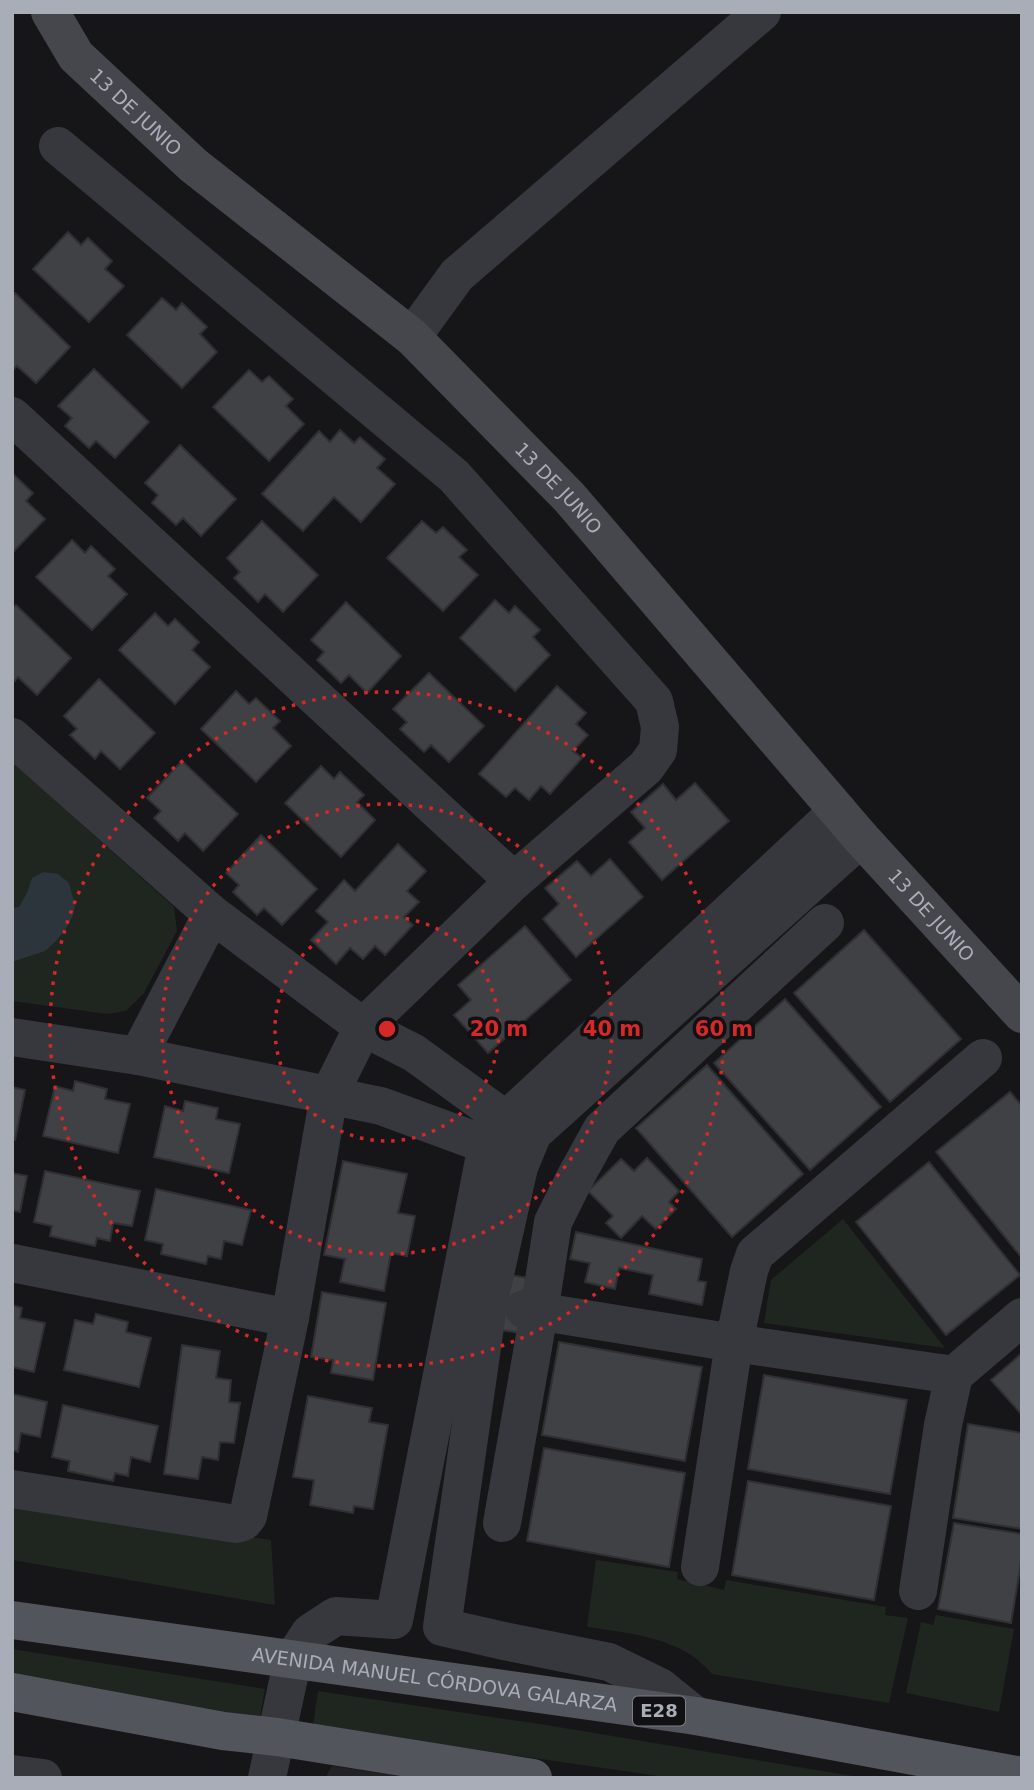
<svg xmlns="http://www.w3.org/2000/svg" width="1034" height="1790" font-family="'DejaVu Sans',sans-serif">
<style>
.built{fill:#222225}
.green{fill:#1e261f}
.water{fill:#2c353c}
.building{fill:#404145;stroke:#303034;stroke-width:2}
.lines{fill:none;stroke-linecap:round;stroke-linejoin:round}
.minor{stroke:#37383d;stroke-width:38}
.secondary{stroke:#45474d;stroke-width:38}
.primary{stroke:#53555c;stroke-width:38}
.ring{fill:none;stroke:#d62828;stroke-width:3.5;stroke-dasharray:3.5 7}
.labels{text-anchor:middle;stroke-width:7;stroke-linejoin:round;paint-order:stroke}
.shield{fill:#111113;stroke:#7b7e86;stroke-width:2}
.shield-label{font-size:18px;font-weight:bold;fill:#a8adb8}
.street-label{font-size:19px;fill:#a8adb8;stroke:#111113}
.centre{fill:#d62828;stroke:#111113;stroke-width:3.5}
.ring-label{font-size:21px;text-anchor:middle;font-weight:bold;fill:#d62828;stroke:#111113;stroke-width:7;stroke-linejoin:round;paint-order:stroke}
</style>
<rect width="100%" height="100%" fill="#161618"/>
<!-- built -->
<path class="built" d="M 332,1766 L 413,1778 L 325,1778 Z"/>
<!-- green -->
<g class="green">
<path d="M 12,762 L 174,907 L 177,931 L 144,993 L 126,1011 L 107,1014 L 12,1001 Z"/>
<path d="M 843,1219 L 945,1348 L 764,1323 L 771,1280 Z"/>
<path d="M 12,1503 L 271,1540 L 275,1605 L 12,1560 Z"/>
<path d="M 596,1560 L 678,1572 L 677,1579 L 724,1590 L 726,1580 L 886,1607 L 885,1615 L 908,1618 L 889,1703 L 712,1674 C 683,1638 630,1633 587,1627 Z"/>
<path d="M 936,1615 L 1014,1629 L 999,1712 L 906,1693 L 921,1622 L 933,1625 Z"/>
<path d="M 12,1649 L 265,1689 L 259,1723 L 12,1679 Z"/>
<path d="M 318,1691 L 546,1725 L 865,1778 L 672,1778 L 313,1726 Z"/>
</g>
<!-- water -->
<path class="water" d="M 43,872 L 58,874 L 69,883 L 75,906 L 73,915 L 65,930 L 55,942 L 45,951 L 12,962 L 12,908 L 19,907 L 27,893 L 32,878 Z"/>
<!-- building -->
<g class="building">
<path d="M 68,232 L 81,245 L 88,238 L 112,261 L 105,269 L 124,286 L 89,322 L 33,269 Z"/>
<path d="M 15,293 L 70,347 L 36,383 L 17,366 L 12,371 L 12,296 Z"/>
<path d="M 162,298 L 176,310 L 182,303 L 207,327 L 200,334 L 217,352 L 182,388 L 127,335 Z"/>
<path d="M 94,369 L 149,422 L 115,458 L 96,441 L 89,448 L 65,426 L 72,418 L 58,406 Z"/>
<path d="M 249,370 L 262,382 L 269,376 L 293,399 L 286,406 L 304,424 L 269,461 L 213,407 Z"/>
<path d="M 340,430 L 354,443 L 360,437 L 385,459 L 377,468 L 395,484 L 361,522 L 334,497 L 303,531 L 262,494 L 319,431 L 330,442 Z"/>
<path d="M 180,445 L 236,499 L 201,536 L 183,518 L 176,525 L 152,503 L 158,495 L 145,483 Z"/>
<path d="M 12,473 L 33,493 L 26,501 L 45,519 L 12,553 Z"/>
<path d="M 262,521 L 318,575 L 283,612 L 265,594 L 258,602 L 234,578 L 240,572 L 227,558 Z"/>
<path d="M 422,521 L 436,533 L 443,527 L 467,550 L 459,557 L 478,575 L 443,611 L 387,558 Z"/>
<path d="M 72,540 L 85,553 L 91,546 L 115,569 L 108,576 L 127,594 L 92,630 L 36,577 Z"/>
<path d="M 495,600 L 509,613 L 515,606 L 540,630 L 533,637 L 550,655 L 515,691 L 460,638 Z"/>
<path d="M 346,602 L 401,656 L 367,693 L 349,675 L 341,683 L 317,660 L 324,652 L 311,640 Z"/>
<path d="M 16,605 L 71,658 L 37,695 L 18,677 L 12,684 L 12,608 Z"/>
<path d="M 155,613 L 168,626 L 175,619 L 199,642 L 192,650 L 210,667 L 175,704 L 119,650 Z"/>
<path d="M 429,673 L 484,726 L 449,762 L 431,745 L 424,752 L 400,729 L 407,722 L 393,709 Z"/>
<path d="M 99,679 L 155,733 L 120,769 L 101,751 L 95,759 L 70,735 L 77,729 L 64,716 Z"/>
<path d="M 557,686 L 586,713 L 576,724 L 588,735 L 573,751 L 582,758 L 550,794 L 541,786 L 529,800 L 515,788 L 506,797 L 479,774 Z"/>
<path d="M 236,691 L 249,704 L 256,698 L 280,721 L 273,728 L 291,746 L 256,782 L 201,729 Z"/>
<path d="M 182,761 L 238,814 L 203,851 L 185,833 L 178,841 L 154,818 L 161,811 L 147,798 Z"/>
<path d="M 321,766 L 334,779 L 340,772 L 364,795 L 357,802 L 375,820 L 341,857 L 285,803 Z"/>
<path d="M 695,783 L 729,821 L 662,880 L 629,842 L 645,828 L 631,812 L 663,784 L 676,800 Z"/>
<path d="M 261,835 L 317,889 L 282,925 L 264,908 L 257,915 L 233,892 L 239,885 L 226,873 Z"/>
<path d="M 398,844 L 426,871 L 407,891 L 419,902 L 404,917 L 413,925 L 385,955 L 375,946 L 363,959 L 350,948 L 336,964 L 311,940 L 328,922 L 316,911 L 344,880 L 355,891 Z"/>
<path d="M 610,859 L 643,897 L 576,957 L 543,919 L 559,904 L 545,888 L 577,861 L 591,876 Z"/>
<path d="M 525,926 L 571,980 L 488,1053 L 454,1015 L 471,1000 L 458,985 Z"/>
<path d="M 864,930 L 961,1039 L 890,1102 L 794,993 Z"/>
<path d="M 785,999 L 881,1107 L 810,1170 L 714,1063 Z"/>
<path d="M 707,1065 L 803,1174 L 732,1237 L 636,1128 Z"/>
<path d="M 75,1081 L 107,1089 L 105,1099 L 130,1104 L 118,1153 L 43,1136 L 55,1086 L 73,1091 Z"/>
<path d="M 12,1087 L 25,1090 L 15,1140 L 12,1139 Z"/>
<path d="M 1010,1092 L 1022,1106 L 1022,1258 L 936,1152 Z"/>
<path d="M 185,1101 L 218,1108 L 216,1119 L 240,1124 L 229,1173 L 154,1157 L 165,1106 L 183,1111 Z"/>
<path d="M 647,1158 L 679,1191 L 669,1202 L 676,1209 L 656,1229 L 642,1216 L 621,1238 L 606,1223 L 613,1216 L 588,1191 L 621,1159 L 634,1171 Z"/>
<path d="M 343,1161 L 407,1174 L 398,1213 L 415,1216 L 407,1256 L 391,1253 L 384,1291 L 340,1282 L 345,1259 L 324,1255 Z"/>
<path d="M 929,1162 L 1020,1275 L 946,1335 L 856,1222 Z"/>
<path d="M 45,1171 L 140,1191 L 132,1226 L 113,1223 L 110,1241 L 97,1238 L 95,1246 L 50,1236 L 52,1226 L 34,1222 Z"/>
<path d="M 12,1173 L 27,1176 L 20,1212 L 12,1210 Z"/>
<path d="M 156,1189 L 251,1210 L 242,1245 L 224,1241 L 221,1259 L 208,1256 L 206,1264 L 161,1254 L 163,1244 L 145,1240 Z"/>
<path d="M 576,1232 L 702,1259 L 698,1281 L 706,1282 L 702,1305 L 649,1294 L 653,1275 L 619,1268 L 615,1289 L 585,1282 L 590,1263 L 570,1259 Z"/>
<path d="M 510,1275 L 529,1278 L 520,1333 L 501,1330 Z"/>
<path d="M 322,1292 L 386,1303 L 373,1380 L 331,1373 L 333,1360 L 311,1357 Z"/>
<path d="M 12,1305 L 22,1308 L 20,1318 L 45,1323 L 34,1372 L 12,1367 Z"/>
<path d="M 96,1314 L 128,1322 L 126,1332 L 151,1338 L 139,1387 L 64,1370 L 75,1320 L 93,1324 Z"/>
<path d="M 559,1342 L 702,1367 L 685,1461 L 542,1435 Z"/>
<path d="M 182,1345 L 220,1351 L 216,1378 L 231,1380 L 229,1402 L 240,1403 L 234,1443 L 220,1442 L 218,1460 L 202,1457 L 198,1479 L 164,1474 Z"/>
<path d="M 1022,1353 L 1022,1415 L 991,1380 Z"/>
<path d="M 764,1375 L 907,1400 L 890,1494 L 748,1469 Z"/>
<path d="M 12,1394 L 47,1402 L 40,1437 L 21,1433 L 18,1452 L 12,1450 Z"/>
<path d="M 308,1396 L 372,1408 L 369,1422 L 388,1425 L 373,1509 L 354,1506 L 353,1513 L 310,1505 L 314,1480 L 293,1477 Z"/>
<path d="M 63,1405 L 158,1426 L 150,1462 L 131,1457 L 128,1476 L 115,1473 L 113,1481 L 68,1471 L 70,1461 L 52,1457 Z"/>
<path d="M 968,1424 L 1022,1433 L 1022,1529 L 953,1518 Z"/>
<path d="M 544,1448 L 685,1473 L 669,1567 L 527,1541 Z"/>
<path d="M 748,1481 L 891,1506 L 874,1600 L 732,1575 Z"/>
<path d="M 954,1523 L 1022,1534 L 1022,1557 L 1011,1623 L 938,1609 Z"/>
</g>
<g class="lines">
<!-- minor -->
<g class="minor">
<path d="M 412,337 L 457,275 L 762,12"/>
<path d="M 12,416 L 514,881"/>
<path d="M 12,737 L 212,914 L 363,1027 L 414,1053 L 506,1120 L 529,1131"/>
<path d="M 12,1037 L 138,1056 L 381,1106 L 487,1145 L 507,1159"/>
<path d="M 138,1056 L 212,914"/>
<path d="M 12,1263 L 290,1318"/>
<path d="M 524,1309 L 734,1343 L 954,1375 L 943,1425 L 918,1591"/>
<path d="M 954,1375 L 1022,1317"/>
<path d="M 12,1489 L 236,1524 L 243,1522 L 248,1516 L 290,1318 L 329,1095 L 363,1027 L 514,881 L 646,767 L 658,750 L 660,727 L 654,701 L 454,476 L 58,146"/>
<path d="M 502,1523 L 539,1313 L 553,1222 L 576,1176 L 602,1129 L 825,923"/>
<path d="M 700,1567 L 734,1343 L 749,1271 L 755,1254 L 983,1058"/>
<path d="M 696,1716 L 660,1687 L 609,1662 L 504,1641 L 442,1627 L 488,1305 L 519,1167 L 533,1133 L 861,838"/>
<path d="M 12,1774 L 43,1778"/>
<path d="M 267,1778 L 293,1659 L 310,1633 L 336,1616 L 394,1620 L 487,1145 L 506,1120 L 838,811"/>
</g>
<!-- secondary -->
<path class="secondary" id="s1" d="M 50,12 L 76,56 L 193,165 L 412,337 L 569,497 L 861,838 L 1022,1014"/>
<!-- primary -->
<g class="primary">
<path id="s2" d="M 12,1620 L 696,1716 L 1022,1776"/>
<path d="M 12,1692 L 223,1731 L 277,1737 L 533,1778"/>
</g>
</g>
<!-- distance rings -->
<g class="ring">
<circle cx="387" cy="1029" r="112"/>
<circle cx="387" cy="1029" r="225"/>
<circle cx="387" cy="1029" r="337"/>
</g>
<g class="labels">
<!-- shield labels -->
<rect class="shield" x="633" y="1696.5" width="52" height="29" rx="5"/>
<g class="shield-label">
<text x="659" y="1717">E28</text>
</g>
<!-- street labels -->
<g class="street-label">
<text dy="7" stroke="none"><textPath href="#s1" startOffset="133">13 DE JUNIO</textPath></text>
<text dy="7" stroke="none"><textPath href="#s1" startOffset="700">13 DE JUNIO</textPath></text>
<text dy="7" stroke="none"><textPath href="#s1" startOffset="1267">13 DE JUNIO</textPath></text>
<text dy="7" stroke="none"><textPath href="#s2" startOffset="427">AVENIDA MANUEL CÓRDOVA GALARZA</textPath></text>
</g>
</g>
<circle cx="387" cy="1029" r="10" class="centre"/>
<g class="ring-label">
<text x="499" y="1036">20 m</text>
<text x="612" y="1036">40 m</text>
<text x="724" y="1036">60 m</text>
</g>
<!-- border -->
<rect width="1034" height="1790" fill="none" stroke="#a8adb8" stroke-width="28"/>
</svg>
